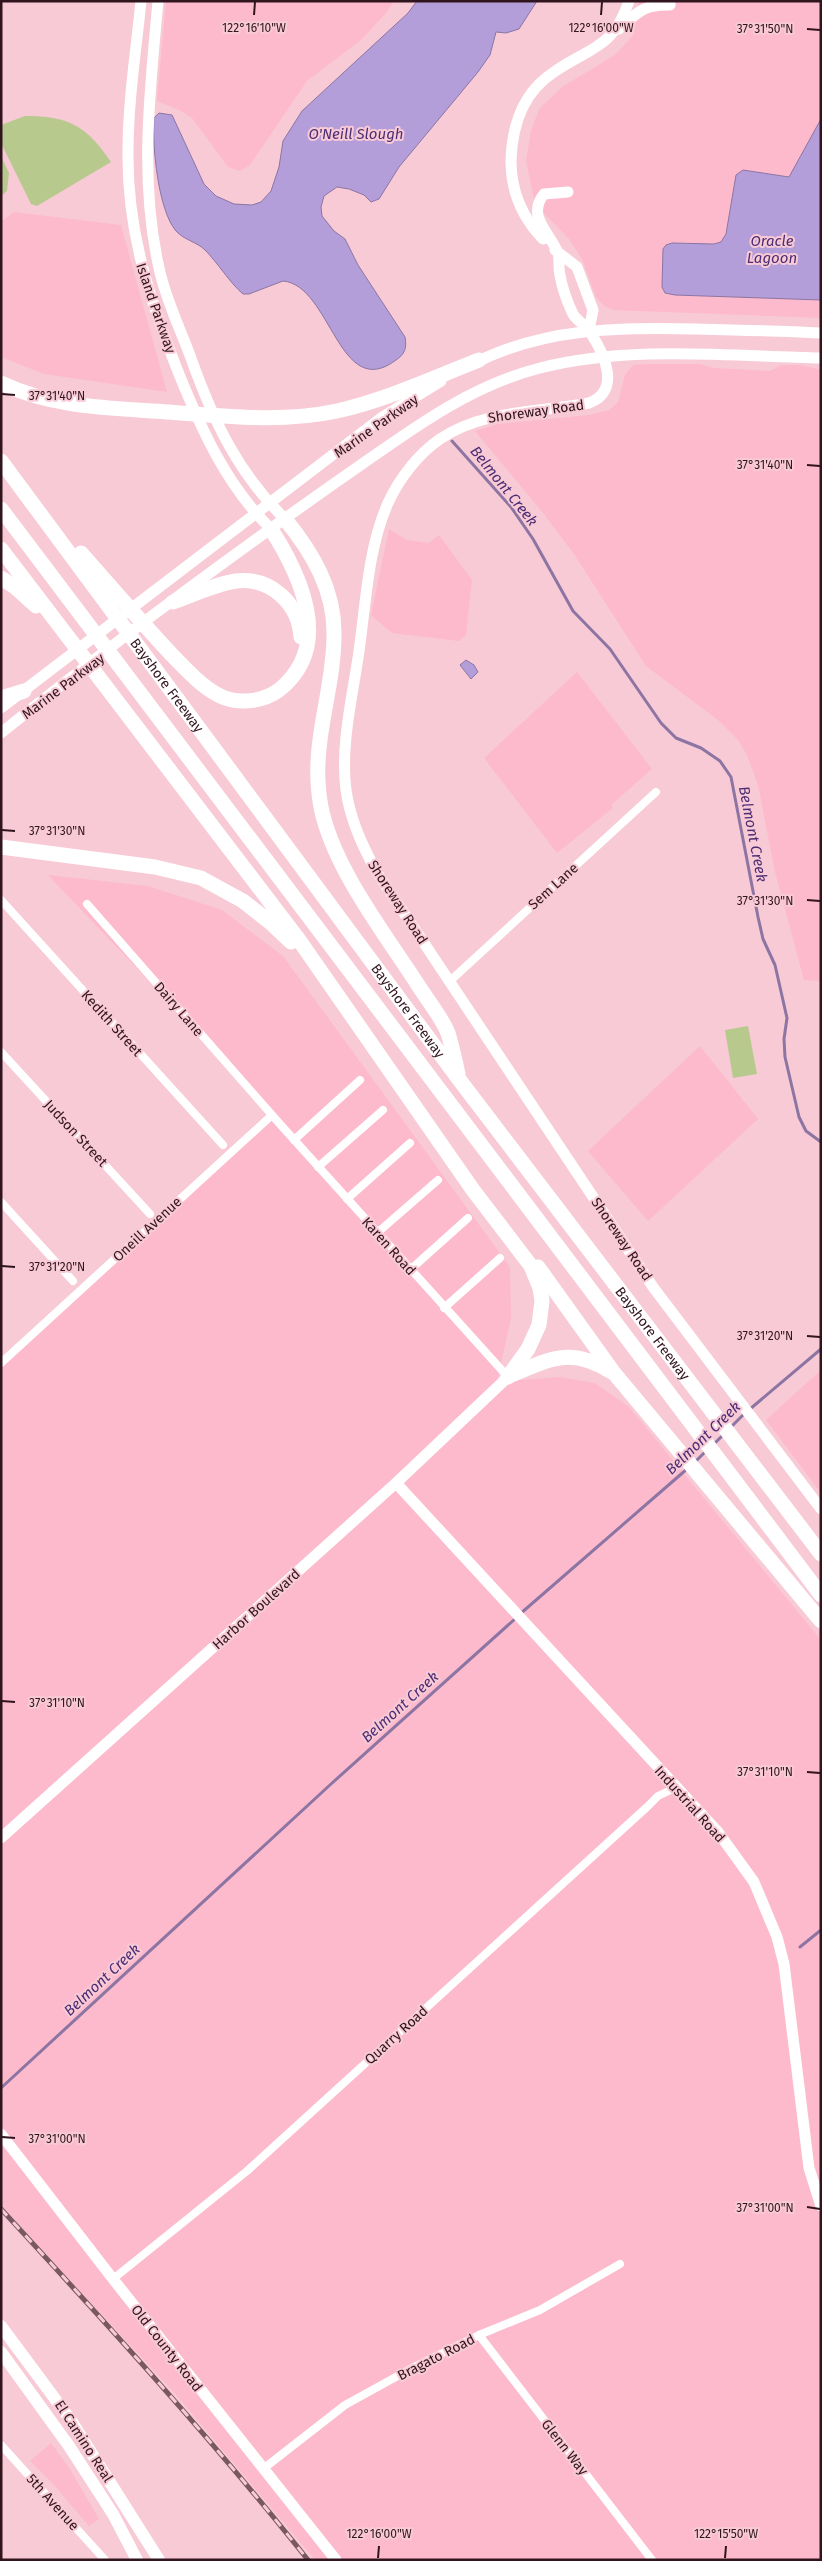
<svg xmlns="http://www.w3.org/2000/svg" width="822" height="2561" font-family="'Fira Sans',sans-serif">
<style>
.built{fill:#fdbacd}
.green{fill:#b8c98e}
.water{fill:#b39eda;stroke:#8c75a2}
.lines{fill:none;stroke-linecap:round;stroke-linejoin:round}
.stream{stroke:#8c75a2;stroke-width:3}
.street{stroke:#fff;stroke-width:8}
.secondary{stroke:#fff;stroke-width:11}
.primary{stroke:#fff;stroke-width:12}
.highway{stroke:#fff;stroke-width:15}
.rail-casing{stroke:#7a5862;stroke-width:5}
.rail{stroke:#f8cad6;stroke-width:3;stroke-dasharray:9;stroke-linecap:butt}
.ticks{fill:none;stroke:#31151e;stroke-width:2}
.labels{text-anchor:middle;stroke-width:4;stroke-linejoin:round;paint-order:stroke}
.street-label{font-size:14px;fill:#31151e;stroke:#f8cad6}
.water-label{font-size:15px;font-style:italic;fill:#4c2d74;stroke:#f8cad6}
.ticks-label{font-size:12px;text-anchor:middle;fill:#31151e;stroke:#f8cad6;stroke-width:4;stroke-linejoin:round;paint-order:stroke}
</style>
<rect width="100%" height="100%" fill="#f8cad6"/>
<!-- built -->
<g class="built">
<path d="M 166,1 L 394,1 L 387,12 L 361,40 L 307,81 L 250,165 L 240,171 L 228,167 L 192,118 L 179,110 L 157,101 Z"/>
<path d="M 639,1 L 821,1 L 821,318 L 613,310 L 604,306 L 596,297 L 582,259 L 569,239 L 535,204 L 526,161 L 531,131 L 539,109 L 562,87 L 615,55 L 634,34 Z"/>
<path d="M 14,212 L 121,225 L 167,392 L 44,374 L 1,357 L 1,222 Z"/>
<path d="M 648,364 L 700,364 L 713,368 L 770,371 L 781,365 L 801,365 L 821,370 L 821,981 L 804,980 L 775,872 L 758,785 L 747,755 L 738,740 L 718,720 L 646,666 L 574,554 L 539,508 L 475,431 L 498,424 L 589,415 L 609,410 L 618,402 L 625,375 L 633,365 Z"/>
<path d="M 389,529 L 407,540 L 429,543 L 439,535 L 472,580 L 466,635 L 459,641 L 392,633 L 371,615 Z"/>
<path d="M 577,672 L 652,769 L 611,805 L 613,808 L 557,853 L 484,758 Z"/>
<path d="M 48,875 L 148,886 L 222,910 L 283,956 L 510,1267 L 511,1318 L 497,1382 L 559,1377 L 595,1383 L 629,1407 L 821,1640 L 821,2560 L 315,2560 L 177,2396 L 1,2205 L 1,1368 L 271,1109 Z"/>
<path d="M 700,1046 L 758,1119 L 648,1221 L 588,1151 Z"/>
<path d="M 821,1370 L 821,1493 L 766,1420 Z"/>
<path d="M 51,2443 L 70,2469 L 99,2519 L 89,2526 L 53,2484 L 30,2461 Z"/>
</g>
<!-- green -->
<g class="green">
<path d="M 25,116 C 68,116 86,125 111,162 L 37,206 L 31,204 L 1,143 L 1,125 Z"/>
<path d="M 1,156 L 9,173 L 7,191 L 1,196 Z"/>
<path d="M 748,1026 L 757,1074 L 733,1078 L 725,1030 Z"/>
</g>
<!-- water -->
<g class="water">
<path d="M 417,1 L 537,1 L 519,29 L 506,33 L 496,32 L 490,55 L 478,72 L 399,167 L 379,199 L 371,202 L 364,195 L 349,189 L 337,187 L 324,196 L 321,207 L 322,216 L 334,231 L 345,239 L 358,265 L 405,337 C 407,348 405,354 396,360 C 339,403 331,285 283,281 L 249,294 L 243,294 C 229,282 218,263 205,250 C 197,242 184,240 176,231 C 158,210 152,145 154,118 L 159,113 L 172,115 L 204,184 L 216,196 L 234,204 L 252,205 L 261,202 L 271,191 L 279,167 L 283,141 L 302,111 L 408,13 Z"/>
<path d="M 821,119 L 821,300 L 675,295 L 665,293 L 662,287 L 663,249 L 666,245 L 672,243 L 714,244 L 721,242 L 726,234 L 736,175 L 743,170 L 789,177 Z"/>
<path d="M 466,660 L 474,665 L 478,672 L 471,679 L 460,665 Z"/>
</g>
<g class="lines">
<!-- stream -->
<g class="stream">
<path d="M 452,441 L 511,507 L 533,539 L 573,611 L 610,649 L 661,723 L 676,738 L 701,748 L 720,761 L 731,777 L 758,917 L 763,939 L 775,965 L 787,1018 L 784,1039 L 785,1057 L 799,1117 L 806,1131 L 821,1142"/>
<path d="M 750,1409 L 821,1349"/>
<path d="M 730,1428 L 745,1413"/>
<path d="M 714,1444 L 724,1434"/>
<path d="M 694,1463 L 707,1450"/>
<path d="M 520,1614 L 687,1469"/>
<path d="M 800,1947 L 821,1930"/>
<path d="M 1,2088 L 331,1784 L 516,1618"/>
</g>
<!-- street -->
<g class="street">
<path d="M 1,900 L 223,1145"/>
<path d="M 87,904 L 279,1123 L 508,1377"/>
<path d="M 450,981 L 656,792"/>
<path d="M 1,1052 L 150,1214"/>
<path d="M 294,1140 L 360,1080"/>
<path d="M 318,1167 L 383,1110"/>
<path d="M 347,1199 L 410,1143"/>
<path d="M 1,1202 L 73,1281"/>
<path d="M 377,1233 L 438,1180"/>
<path d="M 410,1270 L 468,1218"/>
<path d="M 444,1308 L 500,1258"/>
<path d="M 1,1363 L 272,1115"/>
<path d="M 113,2279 L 247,2171 L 647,1807 L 658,1796 L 675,1788"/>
<path d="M 479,2335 L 652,2560"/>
<path d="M 1,2445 L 105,2560"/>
<path d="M 263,2469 L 345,2405 L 414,2367 L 479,2335 L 540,2310 L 620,2264"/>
</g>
<!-- secondary -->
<g class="secondary">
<path d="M 141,1 C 136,51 128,102 128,152 C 127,232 150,301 179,374 C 202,431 227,486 271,529"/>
<path d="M 158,1 C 150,91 139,179 159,268 C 166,301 181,330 192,361 C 214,422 238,473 285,519"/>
<path d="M 619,29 C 637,13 643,4 670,5 L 670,1"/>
<path d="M 568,192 L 544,194 C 526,216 550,233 558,253 C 560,259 558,268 560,275 C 562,287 567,301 572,312 C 575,320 585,324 590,332 C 604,353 622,391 589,403 C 538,413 485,409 440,439 C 418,454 399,479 388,503 C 368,548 366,602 359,651 C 353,695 340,745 346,790 C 350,819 362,845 376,871 L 653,1287 L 821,1509"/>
<path d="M 543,239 C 522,217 511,192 511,161 C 512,125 523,92 554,72 C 590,47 613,49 629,1"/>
<path d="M 555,250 L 577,267 L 593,310 L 589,330"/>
<path d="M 473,364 C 542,328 619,327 695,329 C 737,330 779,331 821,333"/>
<path d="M 1,708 L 381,418 L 441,381"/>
<path d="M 1,733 C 108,647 220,564 332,485 C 398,440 461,388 540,368 C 630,345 728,356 821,358"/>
<path d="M 396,1483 L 718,1832 L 754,1882 L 777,1937 L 784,1964 L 809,2168 L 821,2206"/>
<path d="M 1,1838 L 396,1483 L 508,1377"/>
<path d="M 1,2134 L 113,2279 L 336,2560"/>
</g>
<!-- primary -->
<g class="primary">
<path d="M 1,2326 L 70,2419 L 159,2560"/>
<path d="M 1,2352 L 69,2446 L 113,2514 L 137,2560"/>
</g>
<!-- highway -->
<g class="highway">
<path d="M 1,383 C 53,408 111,408 168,412 C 224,416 281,423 337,411 C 386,400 433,378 479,360"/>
<path id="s1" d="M 1,461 L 461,1082 L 821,1554"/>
<path d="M 1,509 L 821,1595"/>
<path d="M 285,519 C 312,552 335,590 334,635 C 334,694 309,745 321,807 C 333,868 386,935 420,988 C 429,1002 442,1018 448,1033 C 452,1046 455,1060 458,1074"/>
<path d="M 1,549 L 299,940 L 473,1190 L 531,1266 L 540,1288 L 542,1301 L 539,1325 L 528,1349 L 508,1377"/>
<path d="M 81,553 C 111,587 141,622 172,655 C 187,670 204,690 225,698 C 242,704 264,701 279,690 C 334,646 301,576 271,529"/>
<path d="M 1,578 L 15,587 L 36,606"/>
<path d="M 173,602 C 193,595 215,584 236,581 C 270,577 299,603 301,637"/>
<path d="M 1,698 L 24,691"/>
<path d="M 1,847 L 155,867 L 201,878 L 243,901 L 271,923 L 291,942"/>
<path d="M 538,1267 L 614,1373 L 821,1621"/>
<path d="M 509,1376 C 550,1359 570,1346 612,1372"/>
</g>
<!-- rail casing -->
<g class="rail-casing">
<path id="rail" d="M 1,2209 C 107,2324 211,2438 308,2560"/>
</g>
<!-- rail -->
<use href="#rail" class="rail"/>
</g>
<!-- ticks -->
<path class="ticks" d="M 254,15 L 255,2M 601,15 L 602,2M 807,29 L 820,30M 2,394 L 15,395M 807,465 L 820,466M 2,830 L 15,831M 807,900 L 820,901M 2,1266 L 15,1267M 807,1336 L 820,1337M 2,1701 L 15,1702M 807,1772 L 820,1773M 2,2137 L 15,2138M 807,2207 L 820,2209M 378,2558 L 379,2546M 725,2558 L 726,2546"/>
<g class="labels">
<!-- street labels -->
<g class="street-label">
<text transform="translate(156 308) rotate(71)" y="5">Island Parkway</text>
<text transform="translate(536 411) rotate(-8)" y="5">Shoreway Road</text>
<text transform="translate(376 426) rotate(-35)" y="5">Marine Parkway</text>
<text dy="5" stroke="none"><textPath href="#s1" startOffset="279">Bayshore Freeway</textPath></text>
<text transform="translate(63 686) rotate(-37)" y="5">Marine Parkway</text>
<text transform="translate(553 886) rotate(-42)" y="5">Sem Lane</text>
<text transform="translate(398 902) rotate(57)" y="5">Shoreway Road</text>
<text transform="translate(179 1009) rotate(49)" y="5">Dairy Lane</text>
<text dy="5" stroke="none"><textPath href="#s1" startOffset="684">Bayshore Freeway</textPath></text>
<text transform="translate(112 1023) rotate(48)" y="5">Kedith Street</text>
<text transform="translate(76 1133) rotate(47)" y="5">Judson Street</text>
<text transform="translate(147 1229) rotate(-43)" y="5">Oneill Avenue</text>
<text transform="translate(622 1239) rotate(56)" y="5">Shoreway Road</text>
<text transform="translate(389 1246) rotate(48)" y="5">Karen Road</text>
<text dy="5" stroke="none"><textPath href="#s1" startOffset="1089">Bayshore Freeway</textPath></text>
<text transform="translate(256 1609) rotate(-42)" y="5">Harbor Boulevard</text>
<text transform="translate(690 1804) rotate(48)" y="5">Industrial Road</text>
<text transform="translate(396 2035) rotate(-42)" y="5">Quarry Road</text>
<text transform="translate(167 2348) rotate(52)" y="5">Old County Road</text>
<text transform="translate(436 2357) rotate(-27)" y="5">Bragato Road</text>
<text transform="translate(84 2441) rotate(57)" y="5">El Camino Real</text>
<text transform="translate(565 2447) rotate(52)" y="5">Glenn Way</text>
<text transform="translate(53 2502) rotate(48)" y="5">5th Avenue</text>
</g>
<!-- water labels -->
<g class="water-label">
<text x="356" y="139">O'Neill Slough</text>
<text x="772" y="246">Oracle<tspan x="772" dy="17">Lagoon</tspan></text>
<text transform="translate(504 486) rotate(51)" y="5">Belmont Creek</text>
<text transform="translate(753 834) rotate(79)" y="5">Belmont Creek</text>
<text transform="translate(703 1438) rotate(-44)" y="5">Belmont Creek</text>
<text transform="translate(400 1707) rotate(-42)" y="5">Belmont Creek</text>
<text transform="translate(102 1980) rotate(-43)" y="5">Belmont Creek</text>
</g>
</g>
<g class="ticks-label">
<text x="254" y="32">122°16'10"W</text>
<text x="601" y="32">122°16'00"W</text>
<text x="765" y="33">37°31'50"N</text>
<text x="57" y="400">37°31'40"N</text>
<text x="765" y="469">37°31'40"N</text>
<text x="57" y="835">37°31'30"N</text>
<text x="765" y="905">37°31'30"N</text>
<text x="57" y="1271">37°31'20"N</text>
<text x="765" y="1340">37°31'20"N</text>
<text x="57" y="1707">37°31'10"N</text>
<text x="765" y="1776">37°31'10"N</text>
<text x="57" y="2143">37°31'00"N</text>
<text x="765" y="2212">37°31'00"N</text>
<text x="379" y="2538">122°16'00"W</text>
<text x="726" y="2538">122°15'50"W</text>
</g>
<!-- border -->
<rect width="822" height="2561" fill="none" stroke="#31151e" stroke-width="5"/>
</svg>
